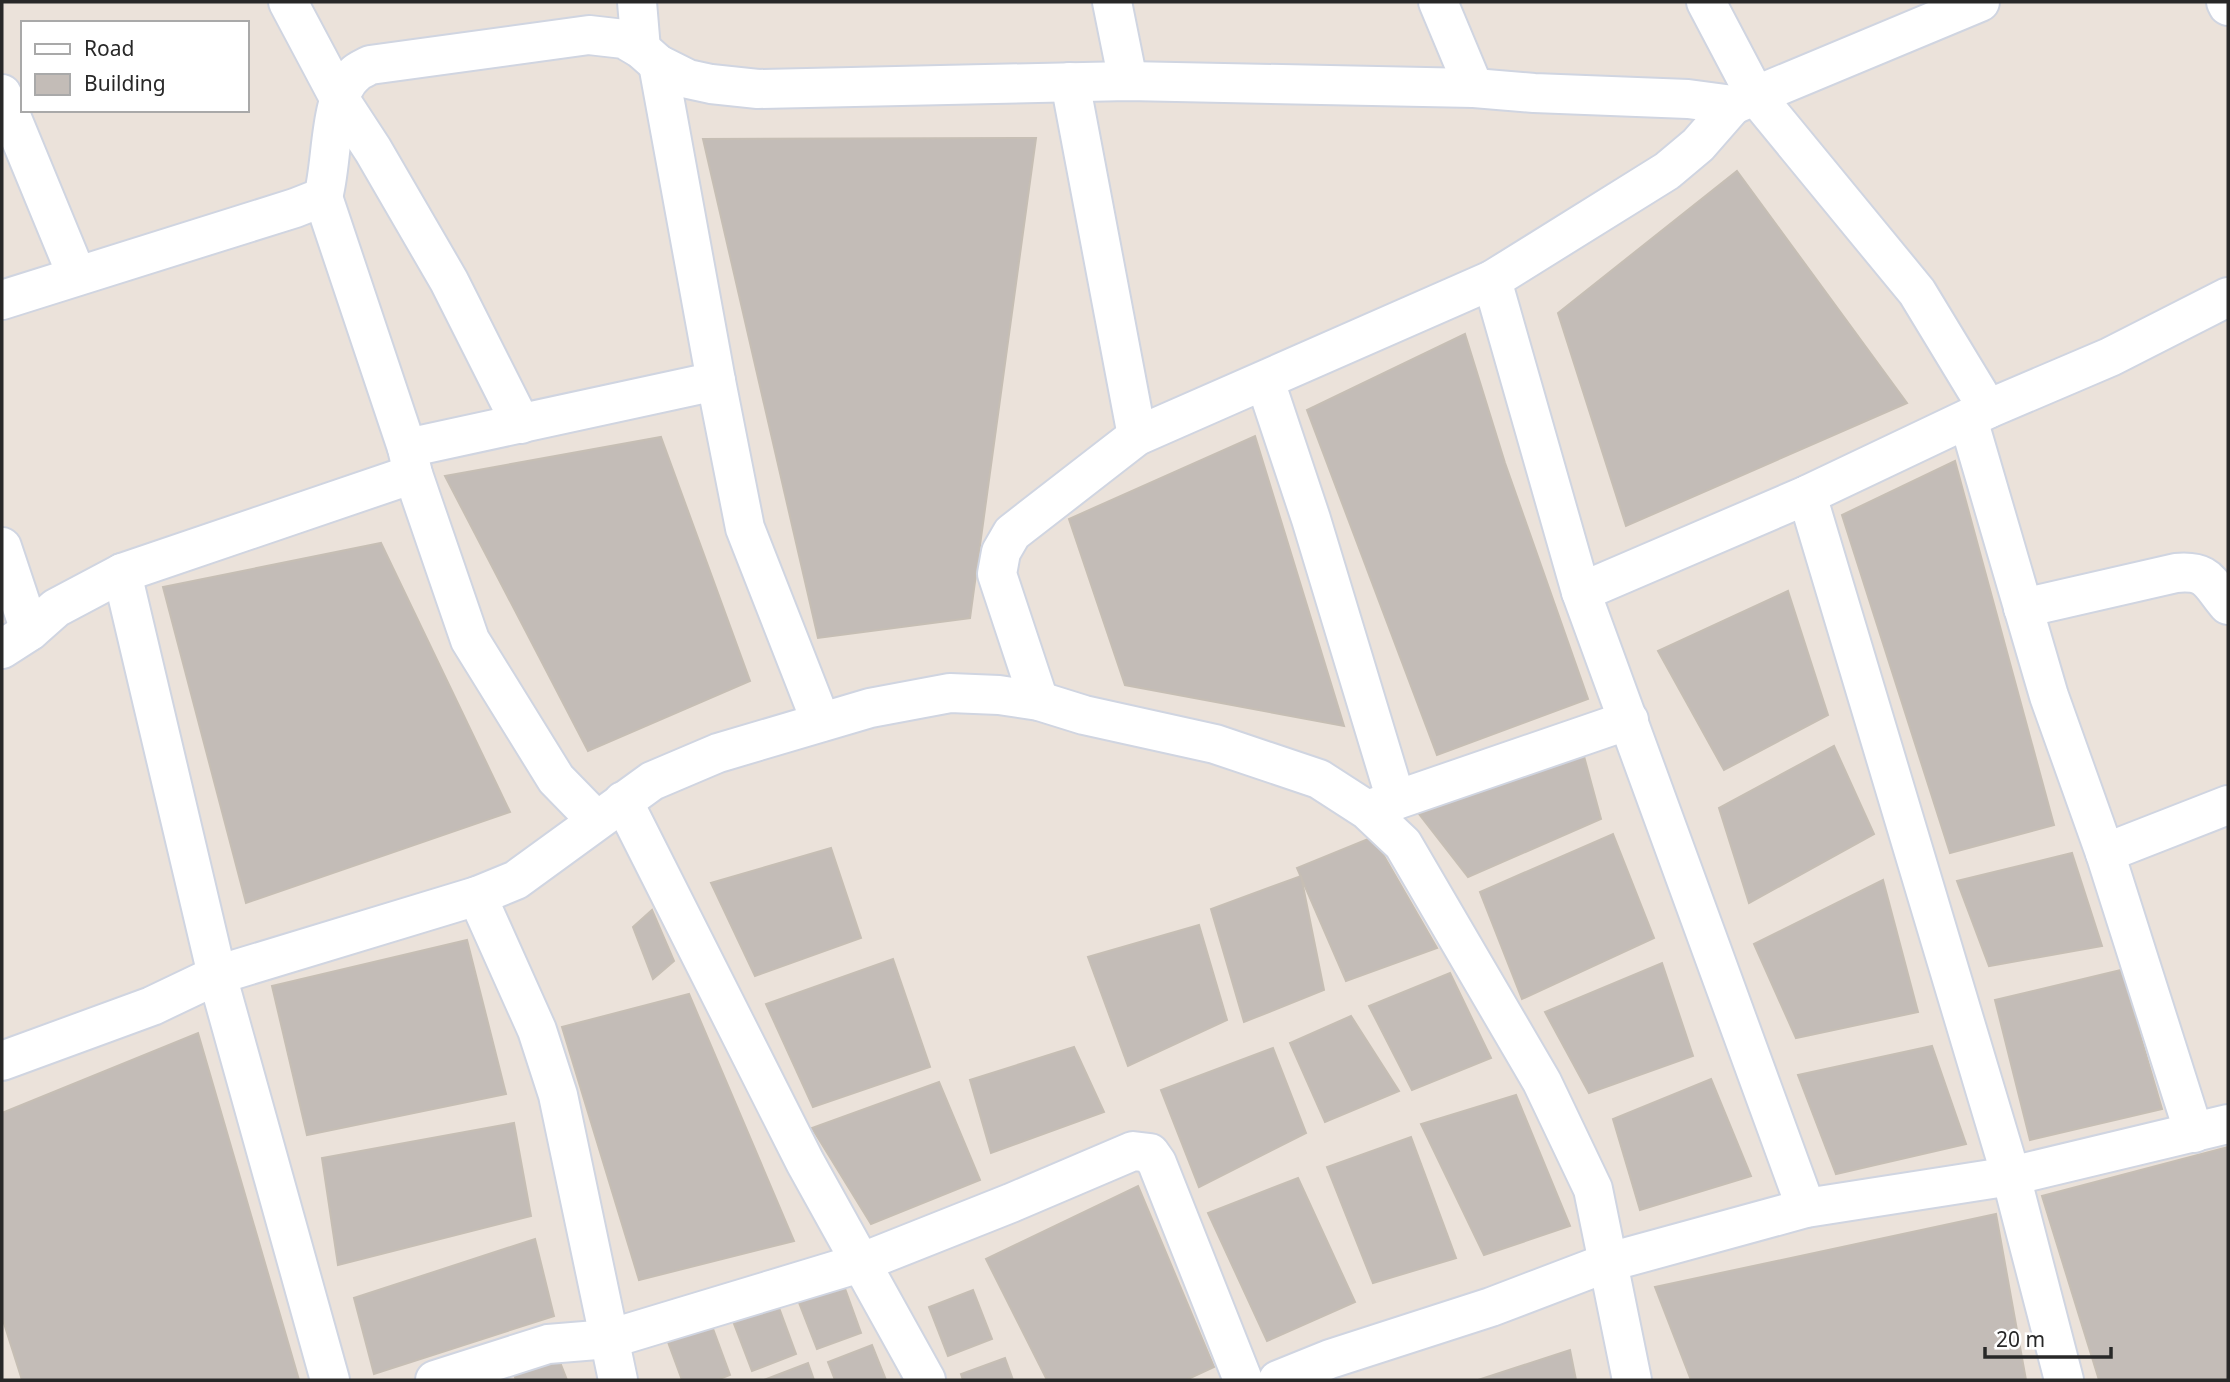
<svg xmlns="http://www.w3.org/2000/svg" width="2230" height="1382" font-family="'Noto Sans',sans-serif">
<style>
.building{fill:#c3bcb7;stroke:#c6beb4;stroke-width:2}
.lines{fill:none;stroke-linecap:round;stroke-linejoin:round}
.minor-casing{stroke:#d0d5e1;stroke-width:42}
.minor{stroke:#fff;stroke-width:38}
</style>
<rect width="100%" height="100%" fill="#ebe2da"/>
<!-- building -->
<g class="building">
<path d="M 1036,138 L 970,618 L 818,638 L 703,139 Z"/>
<path d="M 1737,171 L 1907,403 L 1626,526 L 1558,313 Z"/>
<path d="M 1465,334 L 1505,463 L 1588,699 L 1437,755 L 1307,410 Z"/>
<path d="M 1255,436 L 1344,726 L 1125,685 L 1069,519 Z"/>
<path d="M 661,437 L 750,681 L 588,751 L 445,476 Z"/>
<path d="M 1955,461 L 2054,825 L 1950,853 L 1842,515 Z"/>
<path d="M 381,543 L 510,812 L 246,903 L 163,587 Z"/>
<path d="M 1788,591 L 1828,715 L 1724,770 L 1658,651 Z"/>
<path d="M 1834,746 L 1874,834 L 1749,903 L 1719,808 Z"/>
<path d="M 1582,749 L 1601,819 L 1468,877 L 1419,814 Z"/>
<path d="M 1613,834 L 1654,938 L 1522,999 L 1480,892 Z"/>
<path d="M 1373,837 L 1437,948 L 1346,981 L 1297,868 Z"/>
<path d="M 831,848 L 861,938 L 755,976 L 711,883 Z"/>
<path d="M 2072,853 L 2102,946 L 1989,966 L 1957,881 Z"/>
<path d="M 1301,876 L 1324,990 L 1244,1022 L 1211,909 Z"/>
<path d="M 1883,880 L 1918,1012 L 1796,1038 L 1754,944 Z"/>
<path d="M 652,910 L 674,961 L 653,979 L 633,927 Z"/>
<path d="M 1199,925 L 1227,1020 L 1128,1066 L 1088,957 Z"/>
<path d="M 467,940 L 506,1094 L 307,1135 L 272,986 Z"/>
<path d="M 893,959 L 930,1067 L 813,1107 L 766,1004 Z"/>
<path d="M 1662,963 L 1693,1056 L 1589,1093 L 1545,1012 Z"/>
<path d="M 2121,970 L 2162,1109 L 2030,1140 L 1995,1000 Z"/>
<path d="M 1450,973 L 1491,1058 L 1412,1090 L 1369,1006 Z"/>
<path d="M 689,994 L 794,1241 L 639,1280 L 562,1027 Z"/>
<path d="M 1351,1016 L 1399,1091 L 1325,1122 L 1290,1043 Z"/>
<path d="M 198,1033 L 299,1380 L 22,1380 L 2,1317 L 2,1113 Z"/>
<path d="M 1932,1046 L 1966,1144 L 1836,1174 L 1798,1075 Z"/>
<path d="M 1074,1047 L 1104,1112 L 991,1153 L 970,1080 Z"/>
<path d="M 1273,1048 L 1306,1133 L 1199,1187 L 1161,1090 Z"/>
<path d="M 1711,1079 L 1751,1176 L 1640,1210 L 1613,1119 Z"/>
<path d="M 939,1082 L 980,1180 L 871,1224 L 812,1128 Z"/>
<path d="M 1516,1095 L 1570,1226 L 1484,1255 L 1421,1124 Z"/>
<path d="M 514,1123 L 531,1216 L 338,1265 L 322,1158 Z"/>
<path d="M 1411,1137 L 1456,1258 L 1373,1283 L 1327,1167 Z"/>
<path d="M 2228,1147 L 2228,1380 L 2099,1380 L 2042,1196 Z"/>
<path d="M 1298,1178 L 1355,1302 L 1267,1341 L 1208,1213 Z"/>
<path d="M 1138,1186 L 1214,1367 L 1186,1380 L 1047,1380 L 986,1259 Z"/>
<path d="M 1996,1214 L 2026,1380 L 1691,1380 L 1655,1287 Z"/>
<path d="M 535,1239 L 554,1316 L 374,1374 L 354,1298 Z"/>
<path d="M 843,1283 L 861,1333 L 817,1349 L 798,1300 Z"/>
<path d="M 973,1290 L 992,1339 L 948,1356 L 929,1307 Z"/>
<path d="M 778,1305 L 796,1354 L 752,1371 L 733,1321 Z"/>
<path d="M 712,1326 L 730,1375 L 717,1380 L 682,1380 L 668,1342 Z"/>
<path d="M 872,1345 L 886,1380 L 835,1380 L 828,1362 Z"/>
<path d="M 554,1347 L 567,1380 L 516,1380 L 510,1363 Z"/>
<path d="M 1570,1350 L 1576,1380 L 1478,1380 Z"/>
<path d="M 1005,1358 L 1013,1380 L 963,1380 L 961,1374 Z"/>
<path d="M 808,1363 L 814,1380 L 764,1380 Z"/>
</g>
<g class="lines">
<!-- minor casing -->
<g class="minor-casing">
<g id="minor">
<path d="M 288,2 L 339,98 L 373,150 L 449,281 L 521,424"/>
<path d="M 637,2 L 641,49"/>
<path d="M 1112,2 L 1128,81"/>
<path d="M 1438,2 L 1474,88"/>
<path d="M 1706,2 L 1755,95 L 1917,292 L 1988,409"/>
<path d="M 2226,2 L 2228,6"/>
<path d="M 658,64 L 716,381 L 745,528 L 821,722"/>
<path d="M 1070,82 L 1137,436"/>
<path d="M 2,94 L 77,276"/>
<path d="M 323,197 L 407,448 L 413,474 L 470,640 L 556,779 L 596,820"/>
<path d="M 1492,280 L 1581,592 L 1806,1208"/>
<path d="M 2,300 L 295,208 L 323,197 C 333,163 328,96 355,74 C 359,70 365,68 370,65 L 589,35 L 624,39 L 641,49 L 658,64 L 688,79 L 711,84 L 758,89 L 1128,81 L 1474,88 L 1534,93 L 1688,99 L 1733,105 L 1980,2"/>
<path d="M 1265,381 L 1311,519 L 1396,800"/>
<path d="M 1968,419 L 2049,696 L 2105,853 L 2194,1133"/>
<path d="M 407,448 L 716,381"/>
<path d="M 1807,495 L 2011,1176 L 2064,1380"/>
<path d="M 2,547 L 30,631"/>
<path d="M 122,573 L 217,975 L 330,1380"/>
<path d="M 1581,592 L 1807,495 L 1988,409 L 2110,357 L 2228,297"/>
<path d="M 2023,608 L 2176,573 C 2209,570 2209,583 2228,605"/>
<path d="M 2,649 L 30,631 L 56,608 L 122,573 L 413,474"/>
<path d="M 1039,701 L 997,574 L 1001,552 L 1012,533 L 1137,436 L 1492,280 L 1667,171 L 1698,145 L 1733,105"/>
<path d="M 623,801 L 805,1162 L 926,1380"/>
<path d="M 1373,808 L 1629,720"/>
<path d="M 2105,853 L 2228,805"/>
<path d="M 477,896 L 537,1030 L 558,1095 L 618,1380"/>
<path d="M 2,1061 L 152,1006 L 217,975 L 477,896 L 516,880 L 652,781 L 718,753 L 870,708 L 950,693 L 999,695 L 1039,701 L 1084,715 L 1215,744 L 1319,779 L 1367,810 L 1403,844 L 1542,1082 L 1593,1189 L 1632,1380"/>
<path d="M 435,1380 L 548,1344 L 609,1339 L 860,1263 L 1011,1203 L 1133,1151 L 1150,1153 L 1157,1163 L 1243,1380"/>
<path d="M 1278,1380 L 1330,1359 L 1491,1307 L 1609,1262 L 1806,1208 L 2011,1176 L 2228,1124"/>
</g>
</g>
<!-- minor -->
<use href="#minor" class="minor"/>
</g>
<!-- border -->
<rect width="2230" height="1382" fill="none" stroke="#282828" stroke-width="7"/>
<!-- legend -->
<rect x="21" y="21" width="228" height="91" fill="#ffffff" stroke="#a9a9a9" stroke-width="2"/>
<rect x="35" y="44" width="35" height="10" fill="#ffffff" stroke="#a9a9a9" stroke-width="2"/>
<text x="84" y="56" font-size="21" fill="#282828">Road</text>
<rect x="35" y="74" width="35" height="21" fill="#c3bcb7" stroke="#a9a9a9" stroke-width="2"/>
<text x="84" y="91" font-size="21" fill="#282828">Building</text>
<!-- scale -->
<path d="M1985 1347v10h126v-10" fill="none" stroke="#282828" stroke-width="3.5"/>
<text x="1996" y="1347" font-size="21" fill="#282828" stroke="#ffffff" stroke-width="5" paint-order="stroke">20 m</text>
</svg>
